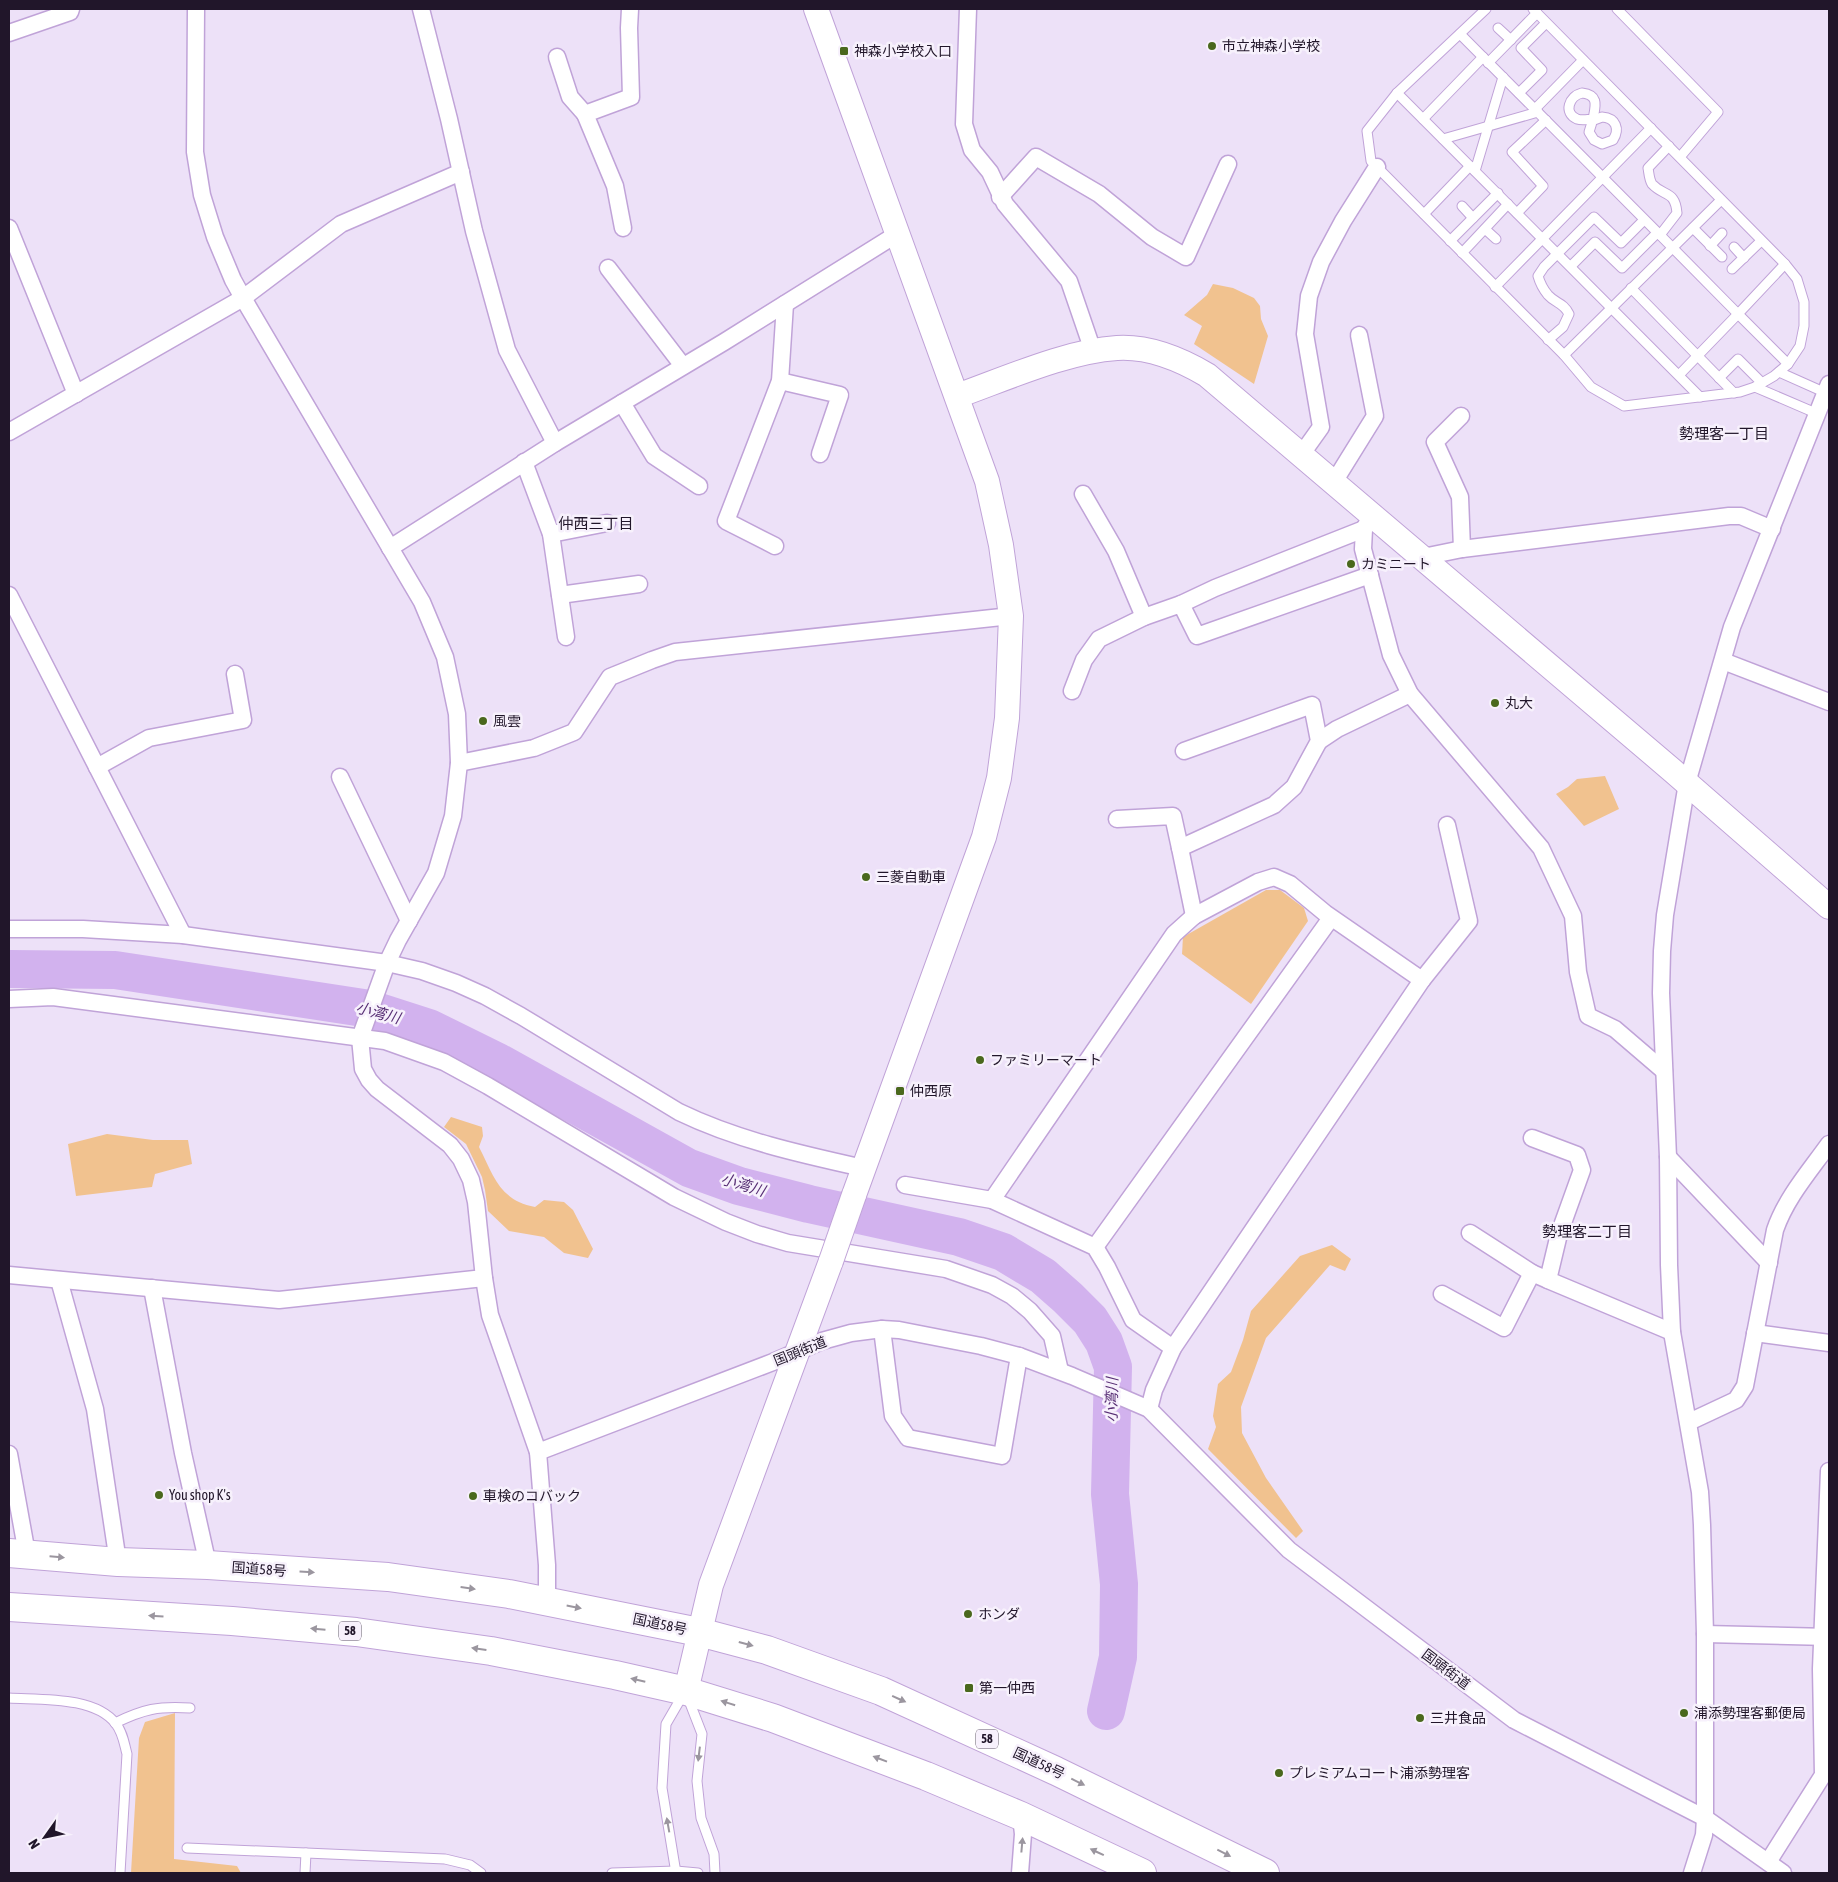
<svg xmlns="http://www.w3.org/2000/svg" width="1838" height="1882" font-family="'Asap Condensed','Noto Sans JP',sans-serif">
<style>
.green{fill:#f1c28f}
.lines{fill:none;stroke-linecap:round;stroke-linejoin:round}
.river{stroke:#d2b2ee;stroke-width:38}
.lane-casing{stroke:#c0a3d8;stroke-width:11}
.street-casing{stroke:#c0a3d8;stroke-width:19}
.secondary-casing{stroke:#c0a3d8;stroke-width:26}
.highway-casing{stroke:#c0a3d8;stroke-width:30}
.lane{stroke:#fff;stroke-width:9}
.street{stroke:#fff;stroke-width:16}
.secondary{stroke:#fff;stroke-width:24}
.highway{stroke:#fff;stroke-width:28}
.secondary-bridge-casing{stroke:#c0a3d8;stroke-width:26;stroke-linecap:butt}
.secondary-bridge{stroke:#fff;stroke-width:24}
.oneway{fill:#9b969f}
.poi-dot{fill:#4a681d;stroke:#f7f1fc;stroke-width:2}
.labels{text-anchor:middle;stroke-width:5;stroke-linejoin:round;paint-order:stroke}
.shield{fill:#f7f1fc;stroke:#615869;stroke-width:1}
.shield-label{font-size:12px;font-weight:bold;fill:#21162a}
.poi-label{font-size:14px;fill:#21162a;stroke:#f7f1fc;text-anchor:start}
.street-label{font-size:14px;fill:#21162a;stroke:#f7f1fc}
.neighbourhood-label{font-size:15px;fill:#21162a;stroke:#f7f1fc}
.water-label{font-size:15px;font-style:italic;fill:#572e74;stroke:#f7f1fc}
</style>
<rect width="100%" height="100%" fill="#ede1f8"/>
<!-- green -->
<g class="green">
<path d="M 1213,284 L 1233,288 L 1254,298 L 1260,306 L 1261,319 L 1268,336 L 1254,384 L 1194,344 L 1202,326 L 1184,315 L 1207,295 Z"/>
<path d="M 1605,776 L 1619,809 L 1584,826 L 1556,794 L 1568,787 L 1577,779 Z"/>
<path d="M 1266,890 L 1280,890 L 1304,908 L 1308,921 L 1251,1004 L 1182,954 L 1183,937 Z"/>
<path d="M 451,1117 L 482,1127 L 483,1136 L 479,1147 C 494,1176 499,1200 535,1207 L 544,1200 L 564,1202 L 573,1210 L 593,1249 L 588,1258 L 564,1253 L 544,1237 L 509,1231 L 488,1211 L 485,1190 L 482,1177 L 466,1144 L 444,1127 Z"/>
<path d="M 107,1134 L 153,1140 L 188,1140 L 192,1164 L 155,1174 L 152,1187 L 76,1196 L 68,1144 Z"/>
<path d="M 1332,1245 L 1351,1259 L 1345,1271 L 1330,1265 L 1266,1338 L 1241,1407 L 1242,1433 L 1266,1478 L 1303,1531 L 1296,1538 L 1208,1449 L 1216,1427 L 1213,1416 L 1218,1384 L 1231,1372 L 1243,1340 L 1251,1311 L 1300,1256 Z"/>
<path d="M 175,1713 L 174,1859 L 237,1866 L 241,1873 L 131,1873 L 139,1738 L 145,1722 Z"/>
</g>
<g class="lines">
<!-- river -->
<path class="river" d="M 9,969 L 115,970 L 370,1009 L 429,1028 L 498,1062 L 689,1168 L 739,1186 L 809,1204 L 959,1237 L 1003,1252 L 1043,1276 L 1068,1298 L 1090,1320 L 1104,1342 L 1113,1367 L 1110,1494 L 1119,1584 L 1118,1657 L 1106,1711"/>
<!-- lane casing -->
<g class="lane-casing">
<g id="lane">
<path d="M 1486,9 L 1397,93 L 1367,131 L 1371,161 L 1564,355 L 1591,387 L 1624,406 L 1740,392 L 1755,387 L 1774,376 L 1788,364 L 1800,346 L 1804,326 L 1804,302 L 1797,279 L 1785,264 L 1533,9"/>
<path d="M 1617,9 L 1718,112 L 1680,157"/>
<path d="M 1498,28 L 1511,40"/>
<path d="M 1460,34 L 1660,235"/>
<path d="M 1488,63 L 1537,13"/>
<path d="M 1397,93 L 1700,397"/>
<path d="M 1519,93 L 1542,70 L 1521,48 L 1546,23"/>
<path d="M 1582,93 C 1600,95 1595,107 1593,119 C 1588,119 1583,121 1577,119 C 1563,113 1569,96 1582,93 Z"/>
<path d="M 1535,109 L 1583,60"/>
<path d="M 1602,117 C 1616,118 1620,129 1613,140 L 1602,144 L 1594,140 L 1589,132 L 1593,119 L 1594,120 Z"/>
<path d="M 1423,119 L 1483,57"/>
<path d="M 1443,139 L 1538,112"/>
<path d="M 1669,146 L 1648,168 C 1649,173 1649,179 1652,184 C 1664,197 1675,190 1677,213 L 1660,235 L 1738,314 L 1785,264"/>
<path d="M 1475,171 L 1503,77"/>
<path d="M 1462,206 L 1473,218"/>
<path d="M 1517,213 L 1543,186 L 1512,152 L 1546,120"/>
<path d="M 1424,214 L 1470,166"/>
<path d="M 1693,228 L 1722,257"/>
<path d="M 1485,229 L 1496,239"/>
<path d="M 1450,241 L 1498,193"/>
<path d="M 1710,246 L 1722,233"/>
<path d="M 1734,247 L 1744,258"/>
<path d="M 1462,253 L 1508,204"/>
<path d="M 1571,266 L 1595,242 L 1622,268 L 1657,233"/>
<path d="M 1732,269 L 1761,241"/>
<path d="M 1495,287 L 1651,128"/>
<path d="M 1631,288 L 1734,393"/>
<path d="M 1548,340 L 1563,327 L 1569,314 C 1563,302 1556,304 1548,295 C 1543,289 1540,283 1538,276 L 1544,267 L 1594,217 L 1621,243 L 1644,220"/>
<path d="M 1564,355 L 1721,200"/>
<path d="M 1779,372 L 1826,393"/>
<path d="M 1679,375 L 1738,314 L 1788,364"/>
<path d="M 1719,378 L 1738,359 L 1762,383"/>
<path d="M 1755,387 L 1818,414"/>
<path d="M 9,1698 C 40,1700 95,1696 116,1724 C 123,1733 124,1743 127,1754 L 120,1873"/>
<path d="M 688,1698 L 702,1734 L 697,1781 L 701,1818 L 714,1854 L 715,1873"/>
<path d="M 115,1723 C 144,1709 158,1706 190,1708"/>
<path d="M 187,1848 L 445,1859 L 470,1865 L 481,1873"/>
<path d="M 305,1873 L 306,1853"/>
<path d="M 612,1873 L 676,1871 L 698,1873"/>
<path d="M 676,1873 L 662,1788 L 666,1724 L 684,1693"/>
</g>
</g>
<!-- street casing -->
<g class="street-casing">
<g id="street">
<path d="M 196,9 L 195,152 L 202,195 L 215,237 L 233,280 L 243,298 L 422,602 L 445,657 L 457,714 L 459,763 L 453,816 L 436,873 L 398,940 L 387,963 L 360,1038 L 363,1069 L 369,1080 L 377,1089 L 450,1145 L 461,1159 L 471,1180 L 476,1202 L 484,1278 L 490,1315 L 538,1452 L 547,1565 L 547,1602"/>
<path d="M 421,9 L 449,119 L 474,231 L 507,350 L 555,443"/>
<path d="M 968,9 L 964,124 L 972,150 L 990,172 L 1005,204 L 1069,281 L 1093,351"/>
<path d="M 9,33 L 70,12 L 71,9"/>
<path d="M 557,57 L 570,97 L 585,114"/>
<path d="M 1000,197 L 1036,157 L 1099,194 L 1152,237 L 1186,257 L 1228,164"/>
<path d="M 9,228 L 76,394"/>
<path d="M 623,228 L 615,186 L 585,114 L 631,97 L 629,28 L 630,9"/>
<path d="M 608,268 L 683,366"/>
<path d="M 780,381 L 840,395 L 820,454"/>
<path d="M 622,403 L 654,456 L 699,486"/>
<path d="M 1461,416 L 1435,442 L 1460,497 L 1462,549"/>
<path d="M 9,432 L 243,298 L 341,224 L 461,172"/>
<path d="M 1301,455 L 1321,427 L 1305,334 L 1309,296 L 1321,262 L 1343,221 L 1377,167"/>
<path d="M 524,462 L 551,534 L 566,637"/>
<path d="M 1334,482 L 1375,416 L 1359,335"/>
<path d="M 1083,494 L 1116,551 L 1144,617"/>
<path d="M 1372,515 L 1364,529 L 1363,549 L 1391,655 L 1410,694 L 1541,848 L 1573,916 L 1578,972 L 1588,1016 L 1615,1029 L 1664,1071"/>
<path d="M 551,534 L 607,523"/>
<path d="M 775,546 L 726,521 L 780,381 L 785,304"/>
<path d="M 390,548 L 555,443 L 724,342 L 897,234"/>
<path d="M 1423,557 L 1462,549 L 1729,516 L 1741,516 L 1772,529"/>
<path d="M 9,595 L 183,935"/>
<path d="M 560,595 L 639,584"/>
<path d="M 1181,604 L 1215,588 L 1364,529"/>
<path d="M 1723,661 L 1829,702"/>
<path d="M 1072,691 L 1084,660 L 1099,639 L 1144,617 L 1181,604 L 1197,636 L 1370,575"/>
<path d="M 1319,741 L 1337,729 L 1410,694"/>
<path d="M 1184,751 L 1312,705 L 1319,741 L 1294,787 L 1274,805 L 1180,848 L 1194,916"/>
<path d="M 459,763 L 534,748 L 574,732 L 610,677 L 652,660 L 675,652 L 1011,616"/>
<path d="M 97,767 L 149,738 L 243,720 L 235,674"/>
<path d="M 340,777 L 409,921"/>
<path d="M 1117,819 L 1173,816 L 1180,848"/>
<path d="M 9,929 L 83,929 L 183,935 L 387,963 L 422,971 L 456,983 L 485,996 L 521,1016 L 679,1112 C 737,1140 800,1154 863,1168"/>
<path d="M 1422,980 L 1469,921 L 1447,825"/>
<path d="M 9,999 L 53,997 L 385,1041 L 444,1062 L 488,1086 L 674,1197 L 726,1222 L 757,1234 L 788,1243 L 946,1269 L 992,1285 L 1012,1296 L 1030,1311 L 1052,1336 L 1060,1371"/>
<path d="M 1532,1138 L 1577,1155 L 1582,1170 L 1559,1234 L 1548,1280 L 1672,1332"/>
<path d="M 1668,1157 L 1769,1263"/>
<path d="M 905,1185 L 992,1200 L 1095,1247 L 1107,1267 L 1133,1320 L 1173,1348"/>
<path d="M 992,1200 L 1174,934 L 1194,916 L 1258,882 L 1274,877 L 1290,884 L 1325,913 L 1422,980 L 1173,1348 L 1154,1390 L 1149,1409"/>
<path d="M 1470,1233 L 1532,1273"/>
<path d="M 1095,1247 L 1331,918"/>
<path d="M 9,1275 L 279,1300 L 484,1278"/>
<path d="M 59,1280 L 95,1409 L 118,1562"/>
<path d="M 152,1288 L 183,1453 L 208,1565"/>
<path d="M 1442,1294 L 1504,1328 L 1532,1273 L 1548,1280"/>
<path d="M 882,1329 L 893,1416 L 908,1438 L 1002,1456 L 1019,1356"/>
<path d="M 1755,1333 L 1829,1343"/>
<path d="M 1689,1422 L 1736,1400 L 1745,1386 L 1775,1230 C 1786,1198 1809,1172 1829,1144"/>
<path d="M 538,1452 L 773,1362 L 822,1341 L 851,1333 L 882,1329 L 899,1330 L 981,1346 L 1019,1356 L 1072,1376 L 1149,1409 L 1289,1550 L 1514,1720 L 1705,1818 L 1783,1873"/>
<path d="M 9,1454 L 27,1554"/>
<path d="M 1705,1634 L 1829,1637"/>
<path d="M 1768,1862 L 1823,1775 L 1821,1669 L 1829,1471"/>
<path d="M 1020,1873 L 1023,1834 L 1021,1816"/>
<path d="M 1692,1873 L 1704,1835 L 1705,1818 L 1705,1634 L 1702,1525 L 1700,1492 L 1672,1332 L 1669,1265 L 1668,1157 L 1661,993 L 1662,951 L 1665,915 L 1687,783 L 1732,627 L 1829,384"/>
</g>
</g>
<!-- secondary casing -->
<g class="secondary-casing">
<g id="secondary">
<path d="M 816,9 L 987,481 L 1001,545 L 1011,616 L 1007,718 L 999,778 L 984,837 L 854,1195"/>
<path d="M 957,396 C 1005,379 1067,351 1117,348 C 1149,346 1180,359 1207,375 L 1673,771 L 1829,907"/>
<path d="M 686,1691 L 711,1585 L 831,1261"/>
</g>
</g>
<!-- highway casing -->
<g class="highway-casing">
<g id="highway">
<path d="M 9,1553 L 118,1562 L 208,1565 L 388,1577 L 509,1594 L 699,1632 L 767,1650 L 881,1691 L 1056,1771 L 1265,1873"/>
<path d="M 9,1607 L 232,1621 L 356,1632 L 491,1651 L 615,1675 L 686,1691 L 773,1718 L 926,1776 L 1021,1816 L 1142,1873"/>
</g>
</g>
<!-- lane -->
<use href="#lane" class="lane"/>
<!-- street -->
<use href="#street" class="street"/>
<!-- secondary -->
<use href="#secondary" class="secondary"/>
<!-- highway -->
<use href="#highway" class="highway"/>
<!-- secondary-bridge casing -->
<g class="secondary-bridge-casing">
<path id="secondary-bridge" d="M 831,1261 L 854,1195"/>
</g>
<!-- secondary-bridge -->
<use href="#secondary-bridge" class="secondary-bridge"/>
</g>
<!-- one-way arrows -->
<defs><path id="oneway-solid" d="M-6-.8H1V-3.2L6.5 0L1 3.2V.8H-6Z" transform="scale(1.25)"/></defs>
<g class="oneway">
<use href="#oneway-solid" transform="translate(57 1557) rotate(5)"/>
<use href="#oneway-solid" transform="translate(307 1572) rotate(4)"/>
<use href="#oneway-solid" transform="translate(468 1588) rotate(8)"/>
<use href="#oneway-solid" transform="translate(574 1607) rotate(11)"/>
<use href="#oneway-solid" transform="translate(156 1616) rotate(-176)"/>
<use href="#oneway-solid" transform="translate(318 1629) rotate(-175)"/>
<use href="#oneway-solid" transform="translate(746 1644) rotate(15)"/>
<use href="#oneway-solid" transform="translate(479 1649) rotate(-172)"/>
<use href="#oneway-solid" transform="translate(638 1680) rotate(-167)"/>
<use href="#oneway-solid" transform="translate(899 1699) rotate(24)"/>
<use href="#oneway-solid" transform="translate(728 1703) rotate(-163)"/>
<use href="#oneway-solid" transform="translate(699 1754) rotate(97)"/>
<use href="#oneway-solid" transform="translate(880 1759) rotate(-159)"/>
<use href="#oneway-solid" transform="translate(1078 1782) rotate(26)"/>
<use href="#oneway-solid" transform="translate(668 1825) rotate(-100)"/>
<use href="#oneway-solid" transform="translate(1022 1845) rotate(-85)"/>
<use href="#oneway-solid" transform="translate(1097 1852) rotate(-155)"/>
<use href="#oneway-solid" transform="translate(1224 1853) rotate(27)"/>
</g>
<!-- markers -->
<g class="poi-dot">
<circle cx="1212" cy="46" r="5"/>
<rect x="839" y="46" width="10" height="10" rx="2.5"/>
<circle cx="1351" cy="564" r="5"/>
<circle cx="1495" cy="703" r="5"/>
<circle cx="483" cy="721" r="5"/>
<circle cx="866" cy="877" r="5"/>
<circle cx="980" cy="1060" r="5"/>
<rect x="895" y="1086" width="10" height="10" rx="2.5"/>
<circle cx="159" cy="1495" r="5"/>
<circle cx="473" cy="1496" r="5"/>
<circle cx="968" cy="1614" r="5"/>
<rect x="964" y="1683" width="10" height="10" rx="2.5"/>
<circle cx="1684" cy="1713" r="5"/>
<circle cx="1420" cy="1718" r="5"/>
<circle cx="1279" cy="1773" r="5"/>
</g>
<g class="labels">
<!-- shield labels -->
<g class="shield">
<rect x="339" y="1621.5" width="22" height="19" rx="4"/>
<rect x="976" y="1729.5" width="22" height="19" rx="4"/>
</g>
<g class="shield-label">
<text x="350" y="1635">58</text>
<text x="987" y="1743">58</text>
</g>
<!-- poi labels -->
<g class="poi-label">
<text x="1222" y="51">市立神森小学校</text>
<text x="854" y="56">神森小学校入口</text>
<text x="1361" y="569">カミニート</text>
<text x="1505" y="708">丸大</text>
<text x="493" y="726">風雲</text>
<text x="876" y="882">三菱自動車</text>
<text x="990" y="1065">ファミリーマート</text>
<text x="910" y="1096">仲西原</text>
<text x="169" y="1500">You shop K's</text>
<text x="483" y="1501">車検のコバック</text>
<text x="978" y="1619">ホンダ</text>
<text x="979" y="1693">第一仲西</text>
<text x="1694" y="1718">浦添勢理客郵便局</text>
<text x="1430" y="1723">三井食品</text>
<text x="1289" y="1778">プレミアムコート浦添勢理客</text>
</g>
<!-- street labels -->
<g class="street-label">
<text transform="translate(800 1351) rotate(-22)" y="5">国頭街道</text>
<text transform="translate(259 1569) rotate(4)" y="5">国道58号</text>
<text transform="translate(660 1624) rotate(12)" y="5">国道58号</text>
<text transform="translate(1446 1669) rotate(37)" y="5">国頭街道</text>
<text transform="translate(1039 1763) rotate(25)" y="5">国道58号</text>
</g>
<!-- neighbourhood labels -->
<g class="neighbourhood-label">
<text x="1724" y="439">勢理客一丁目</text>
<text x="596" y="529">仲西三丁目</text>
<text x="1587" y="1237">勢理客二丁目</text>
</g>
<!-- water labels -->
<g class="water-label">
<text transform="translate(378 1013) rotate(15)" y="5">小湾川</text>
<text transform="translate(743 1185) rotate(17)" y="5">小湾川</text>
<text transform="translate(1112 1400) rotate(-89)" y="5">小湾川</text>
</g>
</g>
<!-- border -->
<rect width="1838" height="1882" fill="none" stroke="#21162a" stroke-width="20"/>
<!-- north arrow -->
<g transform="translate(45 1837) rotate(237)" stroke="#f7f1fc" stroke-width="4" paint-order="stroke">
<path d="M0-4L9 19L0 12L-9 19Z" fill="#21162a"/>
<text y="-8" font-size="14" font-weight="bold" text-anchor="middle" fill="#21162a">N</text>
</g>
</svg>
